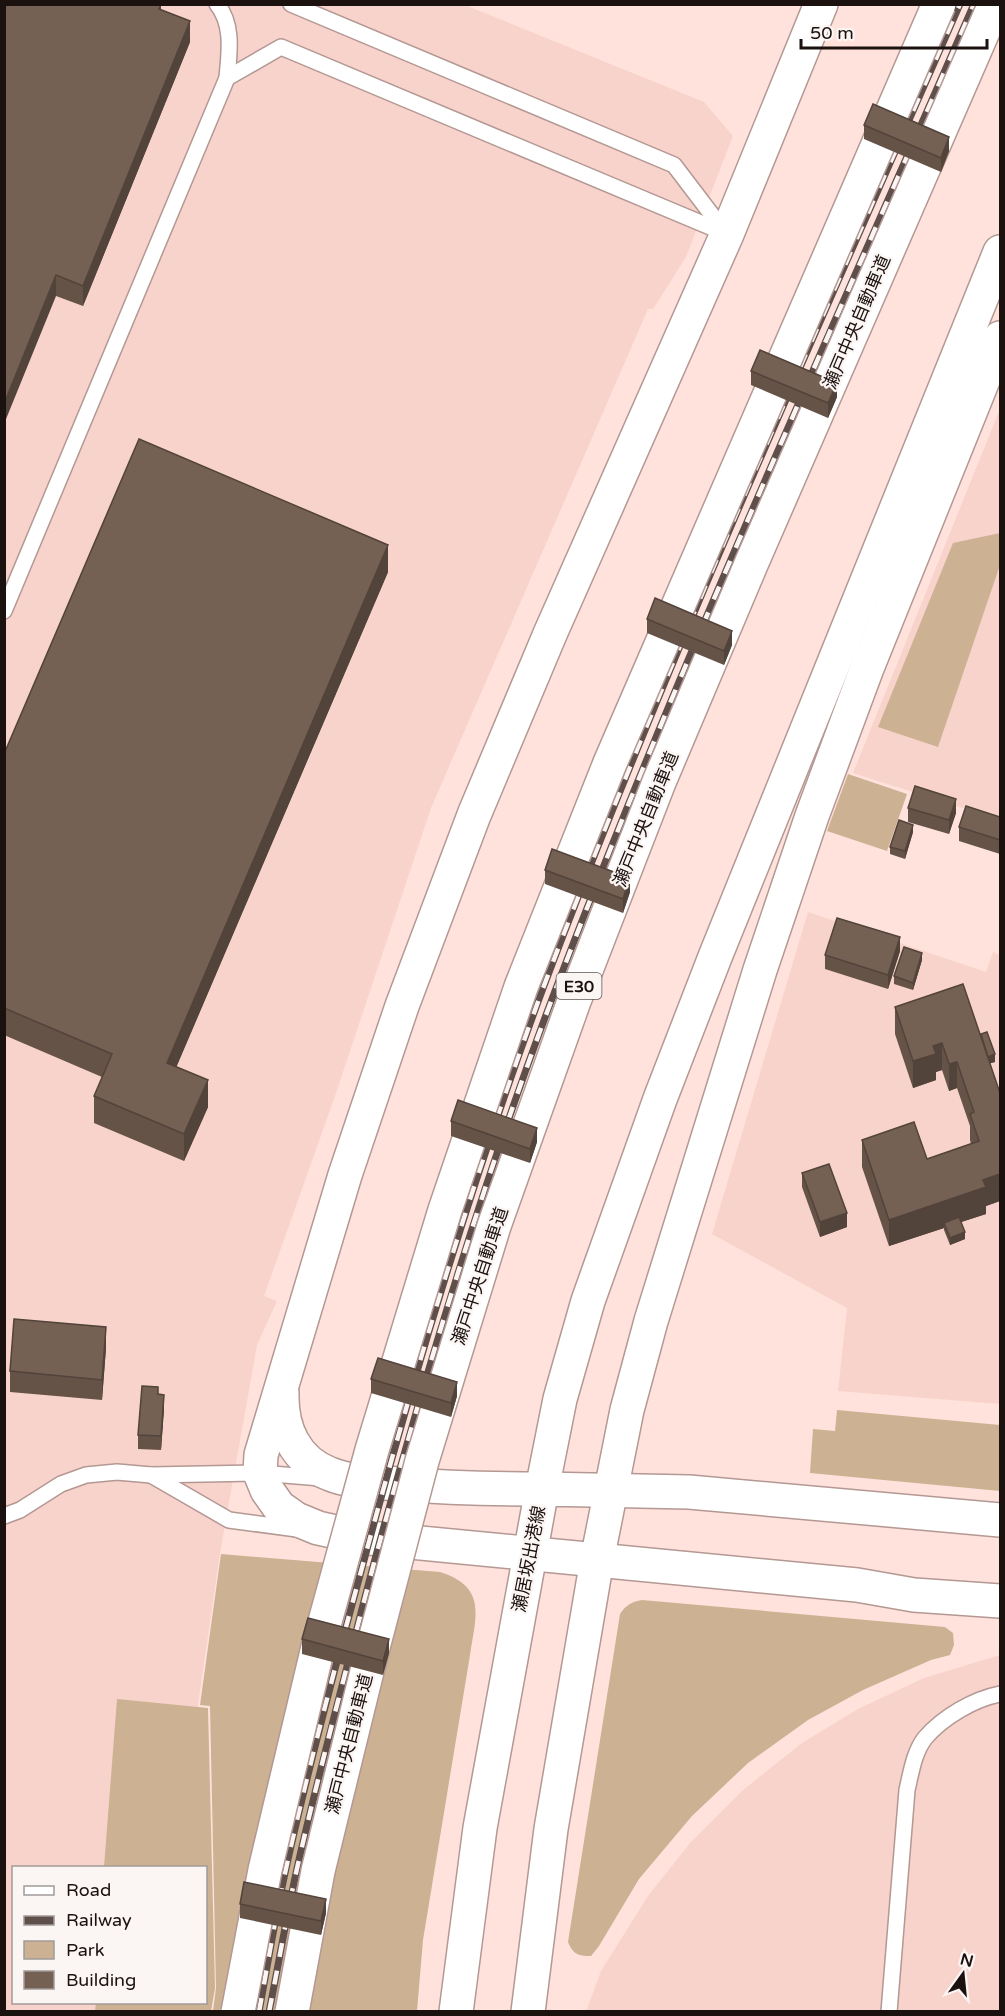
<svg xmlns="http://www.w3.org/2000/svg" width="1005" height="2016" font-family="'Varela Round','Noto Sans JP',sans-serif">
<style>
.built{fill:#f8d3cb}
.green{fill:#ccb293}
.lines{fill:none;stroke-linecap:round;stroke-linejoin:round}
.service-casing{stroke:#b39893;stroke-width:18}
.tertiary-casing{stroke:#b39893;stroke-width:36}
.secondary-casing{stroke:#b39893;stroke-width:36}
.service{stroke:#fff;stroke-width:15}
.tertiary{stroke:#fff;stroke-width:33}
.secondary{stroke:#fff;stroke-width:33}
.rail-casing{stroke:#5f4f4b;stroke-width:7}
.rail{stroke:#fbf5f4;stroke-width:4.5;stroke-dasharray:14;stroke-linecap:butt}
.motorway-bridge-casing{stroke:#b39893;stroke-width:36;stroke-linecap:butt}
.motorway-bridge{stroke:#fff;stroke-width:33}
.wall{fill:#655348}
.shaded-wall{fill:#52433b}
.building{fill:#756054;stroke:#52433b;stroke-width:1.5}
.labels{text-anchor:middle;stroke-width:4.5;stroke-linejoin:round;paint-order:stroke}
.shield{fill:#fbf5f4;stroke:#5e5554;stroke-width:1.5}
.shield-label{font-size:16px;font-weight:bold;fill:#1b110f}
.street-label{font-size:18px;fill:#1b110f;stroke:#fbf5f4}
</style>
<rect width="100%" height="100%" fill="#ffe2db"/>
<!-- built -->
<g class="built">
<path d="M 5,5 L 465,5 L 704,102 L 733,136 L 686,257 L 653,309 L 648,309 L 431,808 L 335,1096 L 264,1296 L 277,1301 L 257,1345 L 220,1553 L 192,1746 L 178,1867 L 14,1868 L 14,2002 L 163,2003 L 162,2011 L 5,2012 Z"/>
<path d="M 1000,409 L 1000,820 L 853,773 Z"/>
<path d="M 808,912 L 986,972 L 993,952 L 1000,955 L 1000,1404 L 838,1391 L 847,1308 L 712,1234 Z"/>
<path d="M 1000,1655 L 1000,2011 L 586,2012 L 601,1971 L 648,1896 L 690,1843 L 743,1790 L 802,1743 L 858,1709 L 924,1678 Z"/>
</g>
<!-- green -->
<g class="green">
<path d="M 1000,533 L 1000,565 L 938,747 L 878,727 L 953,543 Z"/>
<path d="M 848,774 L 907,794 L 887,851 L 827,831 Z"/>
<path d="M 837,1410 L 1000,1425 L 1000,1491 L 810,1473 L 813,1429 L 835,1431 Z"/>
<path d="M 221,1554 L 440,1572 C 487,1587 476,1615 470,1655 L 423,1940 L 417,2011 L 213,2011 L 216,1988 L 210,1706 L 200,1705 Z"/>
<path d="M 642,1600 L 945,1627 L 953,1633 L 954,1645 L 950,1655 L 931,1660 L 863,1690 L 808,1720 L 748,1763 L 692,1816 L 639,1879 L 599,1946 L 591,1956 C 578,1956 573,1954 568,1942 L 620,1614 C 626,1605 631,1602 642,1600 Z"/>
<path d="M 117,1699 L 208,1708 L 215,1988 L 211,2011 L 95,2011 L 96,2003 L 206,2002 L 206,1868 L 104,1867 Z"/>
</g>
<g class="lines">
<!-- service casing -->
<g class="service-casing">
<g id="service">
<path d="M 217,4 C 234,25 229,54 227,78"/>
<path d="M 291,4 L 674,165 L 725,232"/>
<path d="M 4,611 L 227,78 L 281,47 L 727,234"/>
<path d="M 151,1475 L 229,1520 L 297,1529"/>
<path d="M 4,1516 L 20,1510 L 61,1484 L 86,1475 L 117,1472 L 151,1475 L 260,1473 L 321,1478"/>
<path d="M 889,2012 L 907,1790 C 911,1773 914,1752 925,1738 C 943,1717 974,1699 1000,1694"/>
</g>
</g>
<!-- tertiary casing -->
<g class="tertiary-casing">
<g id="tertiary">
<path d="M 821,4 L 727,234 L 550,634 L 474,815 L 402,1006 L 345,1175 L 261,1455 L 260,1473 L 267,1490 L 279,1507 L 296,1519 L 318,1528 L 359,1537 L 597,1560 L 627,1410 L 651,1321 L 760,970 L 812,816 L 867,668 L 1000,338"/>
<path d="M 282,1393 C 281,1428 295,1461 330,1474 C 352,1483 376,1482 399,1484 C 447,1488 494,1489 542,1489 L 560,1399 L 588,1301 L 660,1099 L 715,957 L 1000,252"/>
</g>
</g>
<!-- secondary casing -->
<g class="secondary-casing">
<g id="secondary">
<path d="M 456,2012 L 480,1828 L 542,1489 L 689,1492 L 1000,1520"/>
<path d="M 528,2012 L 551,1829 L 597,1560 L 857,1585 L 914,1595 L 1000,1601"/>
</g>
</g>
<!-- service -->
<use href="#service" class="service"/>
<!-- tertiary -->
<use href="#tertiary" class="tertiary"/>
<!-- secondary -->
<use href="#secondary" class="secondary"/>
<!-- rail casing -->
<g class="rail-casing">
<g id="rail">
<path d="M 259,2012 C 268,1962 276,1913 287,1864 C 310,1760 338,1656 366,1553 C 417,1363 474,1175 542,991 C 668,656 817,331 960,4"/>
<path d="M 269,2012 C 279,1962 287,1913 298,1864 C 321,1763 348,1663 374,1563 C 426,1370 484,1178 555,991 C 682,657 831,332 974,4"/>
</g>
</g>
<!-- rail -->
<use href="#rail" class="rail"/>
<!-- motorway-bridge casing -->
<g class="motorway-bridge-casing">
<g id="motorway-bridge">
<path d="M 238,2012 L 265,1870 L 318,1647 L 372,1450 L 445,1210 L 521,987 L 610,763 L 939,4"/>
<path d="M 292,2012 L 318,1871 L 371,1655 L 422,1461 L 494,1226 L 574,1001 L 659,782 L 752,562 L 995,4"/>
</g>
</g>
<!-- motorway-bridge -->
<use href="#motorway-bridge" class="motorway-bridge"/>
</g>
<!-- wall -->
<g class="wall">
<path d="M 4,4 L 161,4 L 161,10 L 190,42 L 83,306 L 56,296 Z"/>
<path d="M 864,125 L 949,151 L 941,172 L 864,139 Z"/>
<path d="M 751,371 L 837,397 L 828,418 L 751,385 Z"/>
<path d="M 388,572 L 176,1067 L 208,1107 L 184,1161 L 94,1123 L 94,1096 L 102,1077 L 4,1035 L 4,754 Z"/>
<path d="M 647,619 L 732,645 L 724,665 L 647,633 Z"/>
<path d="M 908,808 L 956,813 L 949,834 L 908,822 Z"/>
<path d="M 1000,817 L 1000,854 L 959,841 L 959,827 Z"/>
<path d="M 913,832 L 905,859 L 890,854 L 890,847 Z"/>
<path d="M 545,870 L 630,892 L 623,913 L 545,884 Z"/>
<path d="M 900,951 L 888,989 L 825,969 L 825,955 Z"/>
<path d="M 922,960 L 913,990 L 894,984 L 894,976 Z"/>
<path d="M 895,1007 L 981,1034 L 995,1062 L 990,1063 L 1000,1093 L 1000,1201 L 986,1206 L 986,1214 L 961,1222 L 965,1239 L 950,1245 L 944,1230 L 944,1228 L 889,1246 L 862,1167 L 862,1140 L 927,1159 L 971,1144 L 970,1140 L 970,1126 L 957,1088 L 949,1091 L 942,1070 L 936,1072 L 936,1080 L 913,1088 L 895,1034 Z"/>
<path d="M 451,1121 L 537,1142 L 530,1163 L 451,1136 Z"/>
<path d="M 802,1173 L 847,1227 L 820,1237 L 802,1187 Z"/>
<path d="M 106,1348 L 102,1400 L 10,1392 L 10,1371 Z"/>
<path d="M 371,1379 L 457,1396 L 451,1417 L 371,1393 Z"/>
<path d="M 158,1394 L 164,1409 L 161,1450 L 138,1449 L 138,1435 Z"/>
<path d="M 302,1639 L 389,1653 L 383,1675 L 302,1654 Z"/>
<path d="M 240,1904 L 326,1913 L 321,1935 L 240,1918 Z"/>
</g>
<!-- shaded-wall -->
<g class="shaded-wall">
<path d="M 190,21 L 190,42 L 83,306 L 83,286 Z"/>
<path d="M 949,137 L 949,151 L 941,172 L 941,158 Z"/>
<path d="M 56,275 L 56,296 L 4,424 L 4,404 Z"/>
<path d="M 837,383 L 837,397 L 828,418 L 828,403 Z"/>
<path d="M 388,545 L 388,572 L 167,1089 L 167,1063 Z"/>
<path d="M 732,631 L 732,645 L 724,665 L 724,651 Z"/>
<path d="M 956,799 L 956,813 L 949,834 L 949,820 Z"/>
<path d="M 913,825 L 913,832 L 905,859 L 905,851 Z"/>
<path d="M 630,878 L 630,892 L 623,913 L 623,899 Z"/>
<path d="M 900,937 L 900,951 L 888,989 L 888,975 Z"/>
<path d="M 922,953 L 922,960 L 913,990 L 913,983 Z"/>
<path d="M 942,1043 L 942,1070 L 936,1072 L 936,1080 L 913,1088 L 913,1061 L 933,1046 Z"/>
<path d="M 995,1054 L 995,1062 L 984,1065 L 984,1058 Z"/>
<path d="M 957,1062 L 957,1088 L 949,1091 L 949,1064 Z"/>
<path d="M 208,1080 L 208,1107 L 184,1161 L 184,1134 Z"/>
<path d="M 537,1128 L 537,1142 L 530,1163 L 530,1149 Z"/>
<path d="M 1000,1174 L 1000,1201 L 986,1206 L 986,1214 L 946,1227 L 944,1223 L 944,1228 L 889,1246 L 889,1220 L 983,1180 Z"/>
<path d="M 847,1213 L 847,1227 L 820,1237 L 820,1222 Z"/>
<path d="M 965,1232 L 965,1239 L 950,1245 L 950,1238 Z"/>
<path d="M 106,1327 L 106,1348 L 102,1400 L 102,1380 Z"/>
<path d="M 457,1382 L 457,1396 L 451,1417 L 451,1403 Z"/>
<path d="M 164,1395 L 164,1409 L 161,1450 L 161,1436 Z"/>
<path d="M 389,1639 L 389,1653 L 383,1675 L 383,1661 Z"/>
<path d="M 326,1899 L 326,1913 L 321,1935 L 321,1921 Z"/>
</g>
<!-- building -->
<g class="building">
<path d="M 4,4 L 161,4 L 159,9 L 190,21 L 83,286 L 56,275 L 4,404 Z"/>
<path d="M 873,104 L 949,137 L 941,158 L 864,125 Z"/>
<path d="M 760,350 L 837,383 L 828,403 L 751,371 Z"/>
<path d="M 139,439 L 388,545 L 167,1063 L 208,1080 L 184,1134 L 94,1096 L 112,1054 L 4,1008 L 4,754 Z"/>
<path d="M 655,598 L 732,631 L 724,651 L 647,619 Z"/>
<path d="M 915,786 L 956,799 L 949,820 L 908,808 Z"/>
<path d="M 966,806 L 1000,817 L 1000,840 L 959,827 Z"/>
<path d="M 899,820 L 913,825 L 905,851 L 890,847 Z"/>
<path d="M 552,849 L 630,878 L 623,899 L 545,870 Z"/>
<path d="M 837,918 L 900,937 L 888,975 L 825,955 Z"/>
<path d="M 904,947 L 922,953 L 913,983 L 894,976 Z"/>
<path d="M 963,984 L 1000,1093 L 1000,1174 L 983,1180 L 986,1187 L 889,1220 L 862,1140 L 914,1122 L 927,1159 L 979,1141 L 970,1114 L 974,1112 L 957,1062 L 949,1064 L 942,1043 L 933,1046 L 936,1054 L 913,1061 L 895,1007 Z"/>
<path d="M 987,1032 L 995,1054 L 988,1057 L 981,1034 Z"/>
<path d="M 458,1100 L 537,1128 L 530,1149 L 451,1121 Z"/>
<path d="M 829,1164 L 847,1213 L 820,1222 L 802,1173 Z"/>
<path d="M 959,1217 L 965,1232 L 950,1238 L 944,1223 Z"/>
<path d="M 14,1319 L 106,1327 L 102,1380 L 10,1371 Z"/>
<path d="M 378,1358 L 457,1382 L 451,1403 L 371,1379 Z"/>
<path d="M 142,1386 L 158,1387 L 158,1394 L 164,1395 L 161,1436 L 138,1435 Z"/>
<path d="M 308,1618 L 389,1639 L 383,1661 L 302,1639 Z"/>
<path d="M 244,1882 L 326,1899 L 321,1921 L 240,1904 Z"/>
</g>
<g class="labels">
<!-- shield labels -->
<rect class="shield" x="556.5" y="973" width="45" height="26" rx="4.5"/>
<g class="shield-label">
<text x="579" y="992">E30</text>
</g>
<!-- street labels -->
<g class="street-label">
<text transform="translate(857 322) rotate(-67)" y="6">瀬戸中央自動車道</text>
<text transform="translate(646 819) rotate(-68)" y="6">瀬戸中央自動車道</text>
<text transform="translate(480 1276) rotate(-72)" y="6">瀬戸中央自動車道</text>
<text transform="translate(529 1559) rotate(-79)" y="6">瀬居坂出港線</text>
<text transform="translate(349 1744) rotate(-76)" y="6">瀬戸中央自動車道</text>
</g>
</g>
<!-- border -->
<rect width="1005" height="2016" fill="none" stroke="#1b110f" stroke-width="12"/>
<!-- legend -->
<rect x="12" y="1866" width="195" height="138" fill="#fbf5f4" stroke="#a19a98" stroke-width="1.5"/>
<rect x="24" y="1886" width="30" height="9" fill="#ffffff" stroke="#a19a98" stroke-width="1.5"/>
<text x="66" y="1896" font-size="18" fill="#1b110f">Road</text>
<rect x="24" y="1916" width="30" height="9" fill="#5f4f4b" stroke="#a19a98" stroke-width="1.5"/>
<text x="66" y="1926" font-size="18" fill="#1b110f">Railway</text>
<rect x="24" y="1941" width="30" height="18" fill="#ccb293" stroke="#a19a98" stroke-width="1.5"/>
<text x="66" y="1956" font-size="18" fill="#1b110f">Park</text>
<rect x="24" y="1971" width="30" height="18" fill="#756054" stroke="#a19a98" stroke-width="1.5"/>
<text x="66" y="1986" font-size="18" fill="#1b110f">Building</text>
<!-- north arrow -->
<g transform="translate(963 1974) rotate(15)" stroke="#fbf5f4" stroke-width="4.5" paint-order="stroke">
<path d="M0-4.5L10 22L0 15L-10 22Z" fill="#1b110f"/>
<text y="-9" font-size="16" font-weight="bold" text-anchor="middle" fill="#1b110f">N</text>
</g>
<!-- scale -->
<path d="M801 39v9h186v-9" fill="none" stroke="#1b110f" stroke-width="3"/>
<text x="810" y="39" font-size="18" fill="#1b110f" stroke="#fbf5f4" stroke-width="4.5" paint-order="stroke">50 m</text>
</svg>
